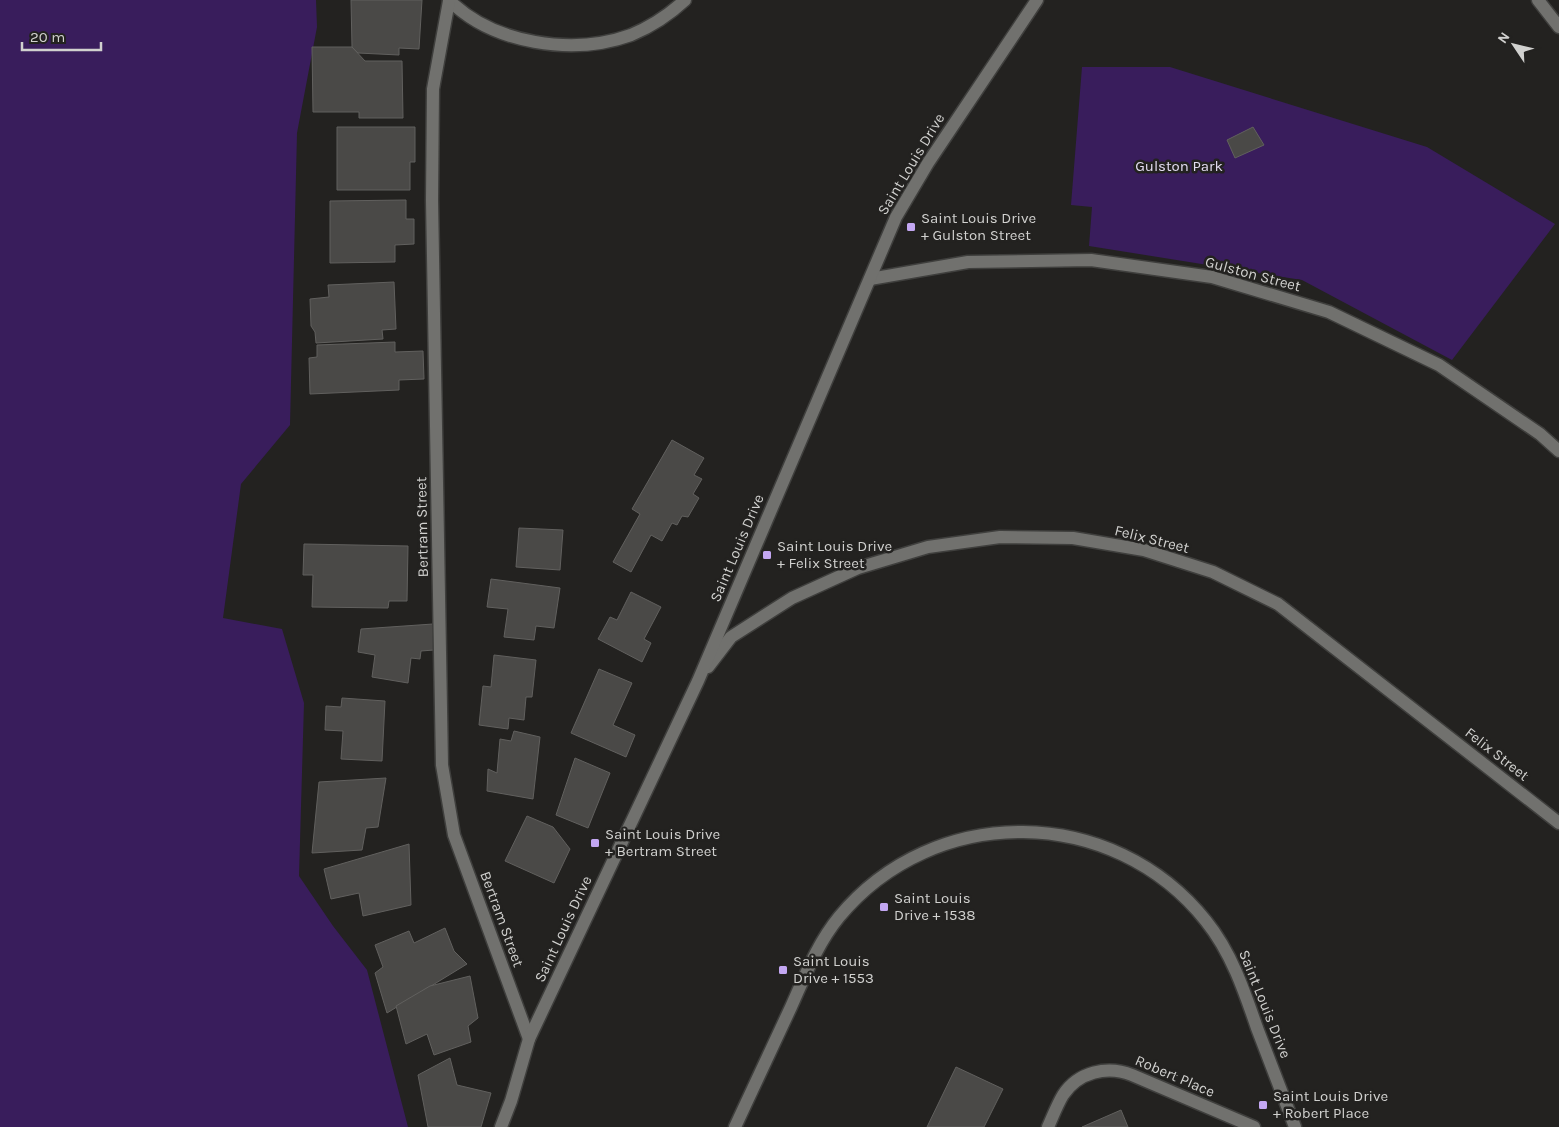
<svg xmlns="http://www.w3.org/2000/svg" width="1559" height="1127" font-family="Karla,sans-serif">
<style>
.green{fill:#391d5c}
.building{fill:#4a4947;stroke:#61605e}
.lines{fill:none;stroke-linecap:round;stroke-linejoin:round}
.minor-casing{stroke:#3f3f3d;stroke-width:15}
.minor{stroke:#71716e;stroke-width:12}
.poi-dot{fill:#c3a7f2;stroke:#232220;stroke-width:2}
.labels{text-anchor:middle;stroke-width:5;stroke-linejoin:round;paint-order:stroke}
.street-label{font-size:15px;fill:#d1d1cf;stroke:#232220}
.park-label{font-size:15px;fill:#e3dcf1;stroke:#232220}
.poi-label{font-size:15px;fill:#d1d1cf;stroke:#232220;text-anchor:start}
</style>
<rect width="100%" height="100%" fill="#232220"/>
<!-- green -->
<g class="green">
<path d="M 0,0 L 316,0 L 317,27 L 297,133 L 290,425 L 241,484 L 223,618 L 282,629 L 304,703 L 299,876 L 333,926 L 367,970 L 408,1127 L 0,1127 Z"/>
<path d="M 1082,67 L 1170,67 L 1427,147 L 1555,224 L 1452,360 L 1302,280 L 1089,246 L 1092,207 L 1071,205 Z"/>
</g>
<!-- building -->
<g class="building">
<path d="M 351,0 L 422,0 L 419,49 L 399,48 L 399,55 L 358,53 L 352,47 Z"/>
<path d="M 312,47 L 352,47 L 365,61 L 402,61 L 403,118 L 359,118 L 359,112 L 313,112 Z"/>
<path d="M 337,127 L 415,127 L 415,162 L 410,162 L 410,190 L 337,190 Z"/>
<path d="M 1253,127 L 1264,145 L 1235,158 L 1227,140 Z"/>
<path d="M 406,200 L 406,219 L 414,219 L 414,244 L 395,245 L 395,262 L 330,263 L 330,201 Z"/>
<path d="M 394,282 L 396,329 L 382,330 L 383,339 L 316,343 L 315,332 L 311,326 L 310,299 L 329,297 L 328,285 Z"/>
<path d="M 395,342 L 395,352 L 423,351 L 424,379 L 399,380 L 399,390 L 310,394 L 309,358 L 317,357 L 317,345 Z"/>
<path d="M 672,440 L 704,458 L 694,475 L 702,479 L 693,494 L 699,498 L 688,517 L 682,516 L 677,525 L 672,523 L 662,541 L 651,535 L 631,572 L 613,562 L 640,514 L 632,509 Z"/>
<path d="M 519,528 L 563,530 L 560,570 L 516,567 Z"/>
<path d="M 304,544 L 408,546 L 407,601 L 389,601 L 388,608 L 312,607 L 313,575 L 303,575 Z"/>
<path d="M 491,579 L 560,588 L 554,628 L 536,626 L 534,640 L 504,637 L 508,609 L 487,607 Z"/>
<path d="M 631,592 L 661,607 L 644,639 L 651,643 L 642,662 L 598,639 L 610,617 L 617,620 Z"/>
<path d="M 433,624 L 434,650 L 421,651 L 420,659 L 411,658 L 408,683 L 372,677 L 375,655 L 358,652 L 361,629 Z"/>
<path d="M 494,655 L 536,660 L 532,697 L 526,697 L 524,720 L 509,718 L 508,729 L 479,725 L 483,686 L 491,687 Z"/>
<path d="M 599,669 L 632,683 L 613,725 L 635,735 L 626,757 L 571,733 Z"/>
<path d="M 342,698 L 385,701 L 382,761 L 341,759 L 343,731 L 325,730 L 326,706 L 341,707 Z"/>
<path d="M 514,731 L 540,737 L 533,799 L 487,791 L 488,769 L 497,773 L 500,739 L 511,741 Z"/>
<path d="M 575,758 L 610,773 L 588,828 L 556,815 Z"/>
<path d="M 386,778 L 378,827 L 366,828 L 362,850 L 312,853 L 319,782 Z"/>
<path d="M 527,816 L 553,827 L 570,849 L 554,883 L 505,861 Z"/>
<path d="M 409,844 L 411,905 L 363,916 L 359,893 L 331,899 L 324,869 Z"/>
<path d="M 445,928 L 454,951 L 467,964 L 387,1013 L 375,973 L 383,967 L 375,945 L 409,931 L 414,943 Z"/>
<path d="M 470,976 L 478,1018 L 468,1026 L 471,1042 L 434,1055 L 427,1034 L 406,1044 L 396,1006 L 430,986 Z"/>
<path d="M 450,1058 L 457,1085 L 491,1093 L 481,1127 L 428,1127 L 418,1075 Z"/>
<path d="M 956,1067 L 1003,1089 L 984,1127 L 927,1127 Z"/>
<path d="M 1121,1110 L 1128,1127 L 1082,1127 Z"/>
</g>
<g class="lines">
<!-- minor casing -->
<g class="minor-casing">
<g id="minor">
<path d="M 449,0 C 493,44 573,56 631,35 C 650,27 670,14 685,0"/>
<path d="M 1538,0 L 1559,27"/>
<path d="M 449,1 L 433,89 L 432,200 L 442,765 L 454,835 L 529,1039"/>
<path d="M 870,279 L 968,262 L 1091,260 L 1212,277 L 1329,312 L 1439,365 L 1540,434 L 1559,451"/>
<path d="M 708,667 L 731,637 L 792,598 L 858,568 L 928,547 L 1000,537 L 1073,538 L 1144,550 L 1213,572 L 1278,604 L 1559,823"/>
<path d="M 501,1127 L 511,1101 L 529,1039 L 698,681 L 896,217 L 928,163 L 1037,0"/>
<path d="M 735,1127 C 754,1087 772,1047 791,1007 C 805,976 817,944 839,917 C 934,802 1113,804 1206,921 C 1231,952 1244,990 1257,1028 C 1270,1061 1282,1094 1295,1127"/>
<path d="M 1048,1127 C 1053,1116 1057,1105 1063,1095 C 1078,1072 1107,1065 1132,1075 L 1254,1127"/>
</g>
</g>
<!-- minor -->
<use href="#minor" class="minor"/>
</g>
<!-- markers -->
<g class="poi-dot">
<rect x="906" y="222" width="10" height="10" rx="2.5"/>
<rect x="762" y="550" width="10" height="10" rx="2.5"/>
<rect x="590" y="838" width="10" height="10" rx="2.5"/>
<rect x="879" y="902" width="10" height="10" rx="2.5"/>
<rect x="778" y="965" width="10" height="10" rx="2.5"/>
<rect x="1258" y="1100" width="10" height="10" rx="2.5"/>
</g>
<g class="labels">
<!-- street labels -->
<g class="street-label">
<text transform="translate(911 164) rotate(-59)" y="5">Saint Louis Drive</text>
<text transform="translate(1253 274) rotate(15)" y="5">Gulston Street</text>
<text transform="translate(422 527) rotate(-91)" y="5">Bertram Street</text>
<text transform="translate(1152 539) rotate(14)" y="5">Felix Street</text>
<text transform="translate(737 548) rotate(-67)" y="5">Saint Louis Drive</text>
<text transform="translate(1497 754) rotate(38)" y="5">Felix Street</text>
<text transform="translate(502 919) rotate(70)" y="5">Bertram Street</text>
<text transform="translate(563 929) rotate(-65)" y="5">Saint Louis Drive</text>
<text transform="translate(1265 1004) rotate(68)" y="5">Saint Louis Drive</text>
<text transform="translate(1175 1076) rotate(23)" y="5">Robert Place</text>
</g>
<!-- park labels -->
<g class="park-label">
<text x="1179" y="171">Gulston Park</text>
</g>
<!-- poi labels -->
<g class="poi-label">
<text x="921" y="223">Saint Louis Drive<tspan x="921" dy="17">+ Gulston Street</tspan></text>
<text x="777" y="551">Saint Louis Drive<tspan x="777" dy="17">+ Felix Street</tspan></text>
<text x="605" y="839">Saint Louis Drive<tspan x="605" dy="17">+ Bertram Street</tspan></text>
<text x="894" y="903">Saint Louis<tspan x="894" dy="17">Drive + 1538</tspan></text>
<text x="793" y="966">Saint Louis<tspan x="793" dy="17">Drive + 1553</tspan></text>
<text x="1273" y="1101">Saint Louis Drive<tspan x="1273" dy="17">+ Robert Place</tspan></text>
</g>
</g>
<!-- north arrow -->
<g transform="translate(1514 45) rotate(305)" stroke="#232220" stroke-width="4" paint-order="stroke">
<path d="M0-4L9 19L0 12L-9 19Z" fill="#d1d1cf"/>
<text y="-8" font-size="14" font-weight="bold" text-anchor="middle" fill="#d1d1cf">N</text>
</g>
<!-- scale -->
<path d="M22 42v8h79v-8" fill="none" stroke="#d1d1cf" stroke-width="2.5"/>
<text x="30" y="42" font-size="15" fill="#d1d1cf" stroke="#232220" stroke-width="4" paint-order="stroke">20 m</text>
</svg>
